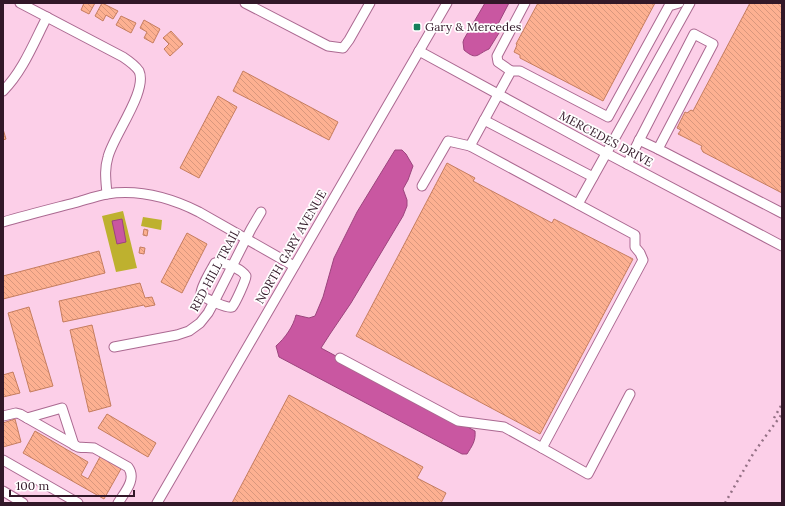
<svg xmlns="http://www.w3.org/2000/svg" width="785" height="506" font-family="Lora,serif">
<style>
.green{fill:#beb12f}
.water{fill:#c957a1;stroke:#9c447d}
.building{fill:url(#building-back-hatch);stroke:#c57d5f}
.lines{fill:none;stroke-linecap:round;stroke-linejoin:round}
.minor-casing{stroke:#ab6991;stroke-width:11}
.minor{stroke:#fff;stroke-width:9}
.rail{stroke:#947185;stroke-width:2.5;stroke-dasharray:2 4;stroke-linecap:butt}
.poi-dot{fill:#157f5a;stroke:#fff;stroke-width:1.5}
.labels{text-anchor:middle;stroke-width:3.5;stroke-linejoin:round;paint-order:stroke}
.poi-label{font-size:12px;fill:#321828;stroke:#fff;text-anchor:start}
.street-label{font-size:12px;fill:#321828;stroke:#fff}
</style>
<defs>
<pattern id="building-back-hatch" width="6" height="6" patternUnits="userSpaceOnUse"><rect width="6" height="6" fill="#fdb091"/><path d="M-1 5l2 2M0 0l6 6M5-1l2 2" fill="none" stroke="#d9977d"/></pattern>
</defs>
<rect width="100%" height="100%" fill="#fccfe8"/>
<!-- green -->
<g class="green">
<path d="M 123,211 L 137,268 L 116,272 L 102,216 Z"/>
<path d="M 143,217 L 162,220 L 161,230 L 141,226 Z"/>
</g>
<!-- water -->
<g class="water">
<path d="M 485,3 L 509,3 L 497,26 L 499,33 L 489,49 C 477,54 477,61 464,50 L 463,42 L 464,39 Z"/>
<path d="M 395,150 L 402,150 L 406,154 L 413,166 L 408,180 L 403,189 L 407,200 L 407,206 L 403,216 L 351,303 L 330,334 L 321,348 L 475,431 C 476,441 472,446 467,454 L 462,454 L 279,357 L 276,346 C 285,338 293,327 296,315 L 309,318 L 315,316 L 323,297 L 334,258 L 357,212 Z"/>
<path d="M 122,219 L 126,242 L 117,244 L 112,221 Z"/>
</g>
<!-- building -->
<g class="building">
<path d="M 84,3 L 95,3 L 89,14 L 81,10 Z"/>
<path d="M 102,3 L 118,11 L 113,19 L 106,15 L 103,21 L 95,16 Z"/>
<path d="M 538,3 L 655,3 L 603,101 L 520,58 L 520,55 L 514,52 L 517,45 L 516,44 Z"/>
<path d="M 750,3 L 782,3 L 782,193 L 703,152 L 701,148 L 702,146 L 678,134 L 681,130 L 677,128 L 685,112 L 687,113 L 691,110 L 693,111 Z"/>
<path d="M 121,16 L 136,23 L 131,33 L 116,25 Z"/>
<path d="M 144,20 L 160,29 L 153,43 L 144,38 L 147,32 L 140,28 Z"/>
<path d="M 171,31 L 183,44 L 170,56 L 164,49 L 169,44 L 163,38 Z"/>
<path d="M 243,71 L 338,122 L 329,140 L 233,91 Z"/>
<path d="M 218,96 L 237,107 L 199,178 L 180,168 Z"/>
<path d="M 3,129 L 6,139 L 3,140 Z"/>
<path d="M 447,163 L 475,178 L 473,181 L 552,223 L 554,219 L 633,259 L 540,434 L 356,336 Z"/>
<path d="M 144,229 L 148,230 L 147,236 L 143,235 Z"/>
<path d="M 187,233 L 207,244 L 182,293 L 161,282 Z"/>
<path d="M 140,247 L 145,248 L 144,254 L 139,253 Z"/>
<path d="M 99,251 L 105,273 L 3,299 L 3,276 Z"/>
<path d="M 140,283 L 145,298 L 152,297 L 155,305 L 145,307 L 144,305 L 63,322 L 59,301 Z"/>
<path d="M 29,307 L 53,386 L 30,392 L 8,313 Z"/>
<path d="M 92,325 L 111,406 L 89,412 L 70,330 Z"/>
<path d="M 13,372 L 20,393 L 3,397 L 3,375 Z"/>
<path d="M 289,395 L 423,467 L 417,478 L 446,493 L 441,503 L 232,503 Z"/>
<path d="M 107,414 L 156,443 L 148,457 L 98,428 Z"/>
<path d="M 15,419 L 21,442 L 3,447 L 3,423 Z"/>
<path d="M 35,431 L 88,462 L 81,475 L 88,479 L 101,455 L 122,467 L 104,499 L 23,453 Z"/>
</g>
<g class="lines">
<!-- minor casing -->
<g class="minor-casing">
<g id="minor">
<path d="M 20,3 L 123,57 C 129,61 135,65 139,71 C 148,91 113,136 108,157 C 104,170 106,181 107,194"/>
<path d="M 245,3 L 328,46 L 343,48 L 349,40 L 370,3"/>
<path d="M 419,51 L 606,153 L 782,246"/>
<path d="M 511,71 L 498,62 L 497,56 L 525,3"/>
<path d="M 3,91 C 23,71 34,42 47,17"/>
<path d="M 484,120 L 593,177"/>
<path d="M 639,140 L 658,149"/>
<path d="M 627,164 L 694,34 L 713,44 L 658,149 L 782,213"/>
<path d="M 422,186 L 448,141 L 470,146"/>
<path d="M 578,204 L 690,3"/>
<path d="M 3,222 C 27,215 51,209 74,203 C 85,200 96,196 107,194 C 139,189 171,198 199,212 L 294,266"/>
<path d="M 218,262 C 228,264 240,268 246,276 C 246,280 235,304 232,307 C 228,309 203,298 201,294 C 200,288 212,269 215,263 Z"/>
<path d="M 114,347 L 177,335 L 189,331 L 200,323 L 208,313 L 214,302 L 251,229 L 261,212"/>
<path d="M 340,358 L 458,421 L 504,427 L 542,448"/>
<path d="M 630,394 L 588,474 L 542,448 L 643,260 L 640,253 L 635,247 L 635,235 L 470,146 L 511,71 L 520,71 L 608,117 L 669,6 L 679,3"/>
<path d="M 3,416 L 16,413 L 20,414 L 78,447 C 83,448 89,447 94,448 L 128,467 C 137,479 125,492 118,503"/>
<path d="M 27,418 L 62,408 L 74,445"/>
<path d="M 3,460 L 78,503"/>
<path d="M 3,491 L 23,503"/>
<path d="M 157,503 L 447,3"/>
</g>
</g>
<!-- minor -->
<use href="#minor" class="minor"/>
<!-- rail -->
<g class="rail">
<path d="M 774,418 L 782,404"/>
<path d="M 725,503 L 753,454 L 765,437 L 782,414"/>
</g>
</g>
<!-- markers -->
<rect class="poi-dot" x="413" y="23" width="8" height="8" rx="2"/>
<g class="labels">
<!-- poi labels -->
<g class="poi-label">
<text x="425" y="31">Gary &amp; Mercedes</text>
</g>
<!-- street labels -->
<g class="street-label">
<text transform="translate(606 139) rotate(28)" y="4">MERCEDES DRIVE</text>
<text transform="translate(291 247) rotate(-60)" y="4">NORTH GARY AVENUE</text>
<text transform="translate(215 270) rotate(-62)" y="4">RED HILL TRAIL</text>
</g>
</g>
<!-- border -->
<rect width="785" height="506" fill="none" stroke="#321828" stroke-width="8"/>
<!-- scale -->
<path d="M10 490v6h124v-6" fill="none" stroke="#321828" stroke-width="2"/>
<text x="16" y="490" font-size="12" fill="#321828" stroke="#ffffff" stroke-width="3" paint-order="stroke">100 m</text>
</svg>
